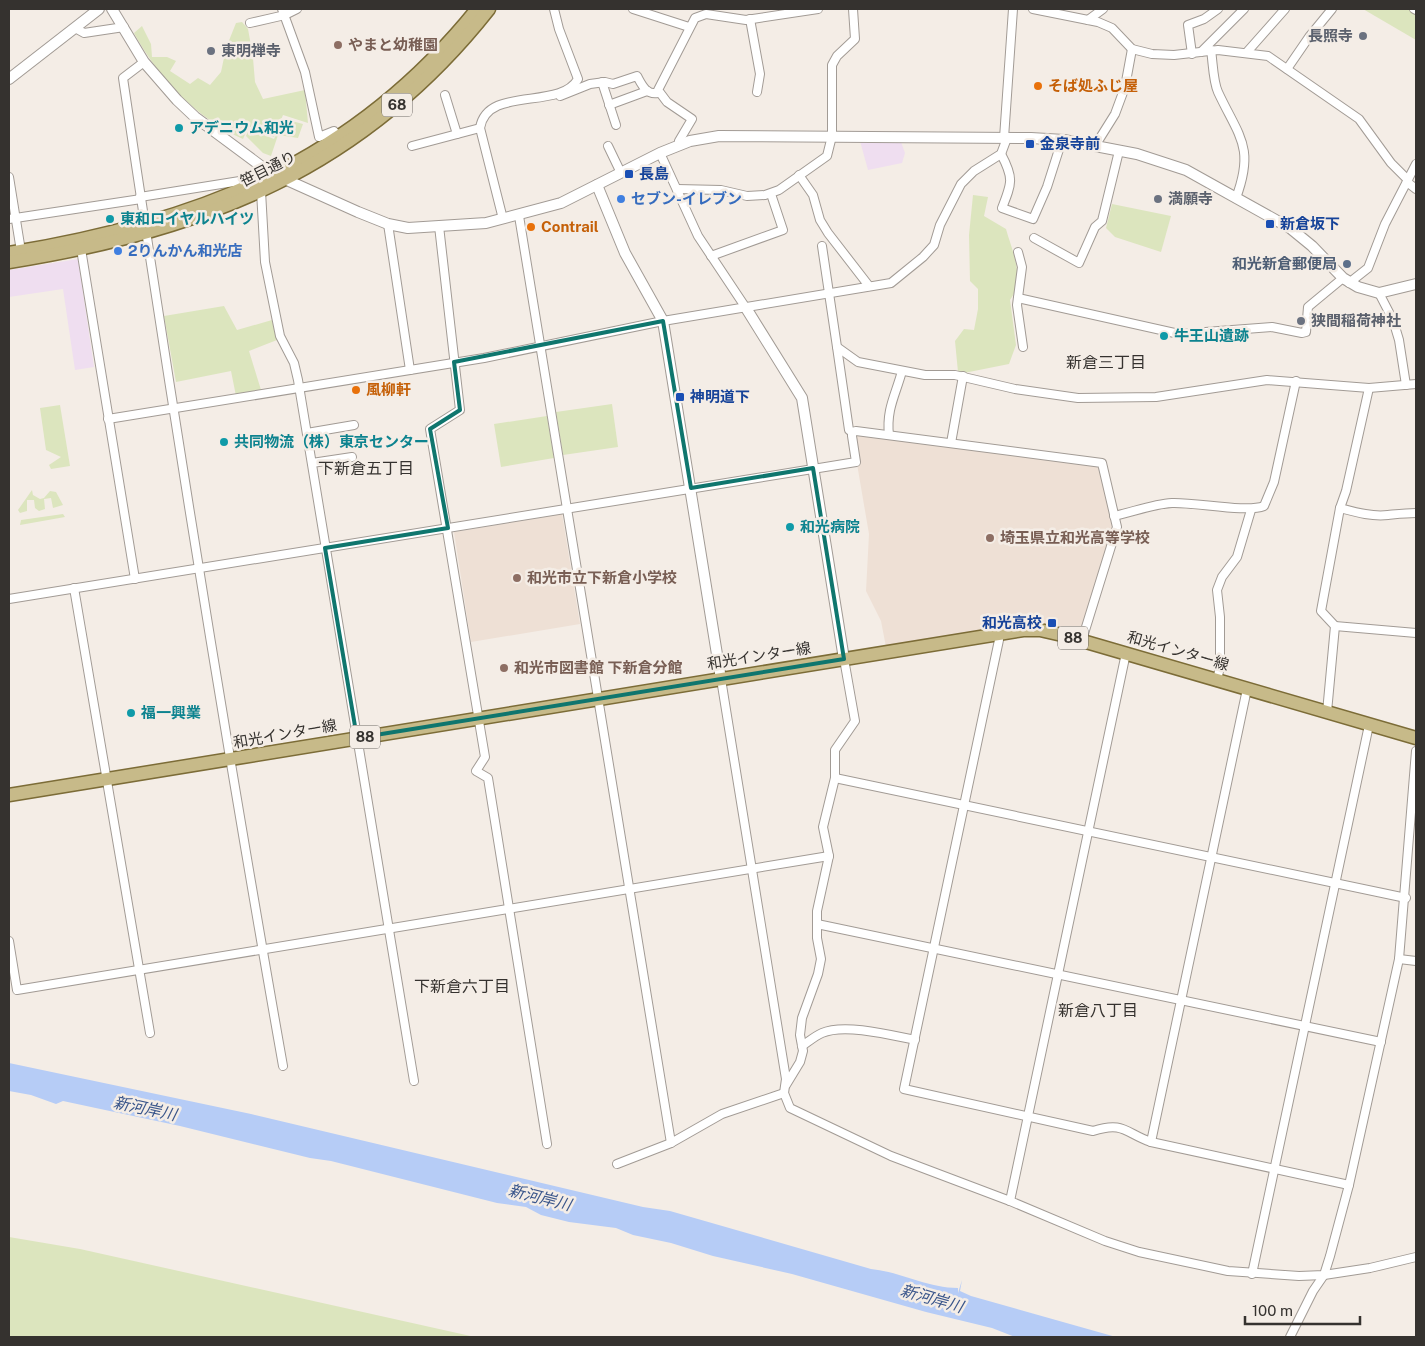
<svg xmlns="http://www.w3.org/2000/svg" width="1425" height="1346" font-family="'Public Sans','Noto Sans JP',sans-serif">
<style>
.commercial{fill:#efdef0}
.built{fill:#eee0d5}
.green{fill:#dce5be}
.water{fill:#b6ccf6}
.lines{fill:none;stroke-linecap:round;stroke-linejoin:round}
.minor-casing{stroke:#a29b95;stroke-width:10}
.tertiary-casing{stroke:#a29b95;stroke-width:12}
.primary-casing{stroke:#7c6c37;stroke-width:15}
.minor{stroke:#fff;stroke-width:8}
.tertiary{stroke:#fff;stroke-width:10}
.primary{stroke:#c7ba89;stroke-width:12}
.marked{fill:none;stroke:#0f766e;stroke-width:4;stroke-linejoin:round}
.worship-dot{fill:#6b7280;stroke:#f4ede6;stroke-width:2}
.education-dot{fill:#8d6e63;stroke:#f4ede6;stroke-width:2}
.food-dot{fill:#e8710a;stroke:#f4ede6;stroke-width:2}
.culture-dot{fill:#0f9aa8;stroke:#f4ede6;stroke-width:2}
.transit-dot{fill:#1a4fb4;stroke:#f4ede6;stroke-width:2}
.shop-dot{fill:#3f7fe0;stroke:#f4ede6;stroke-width:2}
.service-dot{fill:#5c6f8a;stroke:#f4ede6;stroke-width:2}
.labels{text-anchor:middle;stroke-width:5;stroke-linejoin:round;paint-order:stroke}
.shield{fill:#f4ede6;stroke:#6e6a66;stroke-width:1}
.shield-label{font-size:14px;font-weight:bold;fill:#35322f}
.worship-label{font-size:15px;font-weight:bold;fill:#5b616d;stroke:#f4ede6;text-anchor:start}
.education-label{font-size:15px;font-weight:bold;fill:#785e54;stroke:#f4ede6;text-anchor:start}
.food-label{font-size:15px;font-weight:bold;fill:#c56008;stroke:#f4ede6;text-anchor:start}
.culture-label{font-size:15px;font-weight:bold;fill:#0d838f;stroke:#f4ede6;text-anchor:start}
.transit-label{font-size:15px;font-weight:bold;fill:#164399;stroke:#f4ede6;text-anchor:start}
.street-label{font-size:15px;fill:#35322f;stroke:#f4ede6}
.shop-label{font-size:15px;font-weight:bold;fill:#366cbe;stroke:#f4ede6;text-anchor:start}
.service-label{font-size:15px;font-weight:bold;fill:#4e5e75;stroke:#f4ede6;text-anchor:end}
.neighbourhood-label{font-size:16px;fill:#35322f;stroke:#f4ede6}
.water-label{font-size:16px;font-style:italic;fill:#3a568b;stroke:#f4ede6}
</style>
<rect width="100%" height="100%" fill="#f4ede6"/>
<!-- commercial -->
<g class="commercial">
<path d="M 860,141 L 901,142 L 905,153 L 902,163 L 868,170 Z"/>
<path d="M 78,259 L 94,367 L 75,370 L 63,289 L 9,297 L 9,270 Z"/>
</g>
<!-- built -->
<g class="built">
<path d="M 858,434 L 1100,466 L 1114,527 L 1084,632 L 1079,635 L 1056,626 L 1038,623 L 886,647 L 881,621 L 866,591 L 869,534 L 857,464 L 855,437 Z"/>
<path d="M 562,514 L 580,624 L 471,642 L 454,532 Z"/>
</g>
<!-- green -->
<g class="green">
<path d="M 1363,9 L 1409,9 L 1416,15 L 1416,40 Z"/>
<path d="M 242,22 L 248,29 L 252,51 L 259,50 L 259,55 L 253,58 L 255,82 L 263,99 L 305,90 L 308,123 L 283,115 L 274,137 L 239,122 L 248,128 L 243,139 C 197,119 157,76 134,33 L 142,26 L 151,44 L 152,57 L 167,57 L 176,61 L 170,71 L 190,84 L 198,78 L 210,85 L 221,72 L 226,48 L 236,23 Z"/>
<path d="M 284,119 L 303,124 L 298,138 L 278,135 L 271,156 L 263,153 L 246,136 L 249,129 L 274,139 Z"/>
<path d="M 973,195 L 988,197 L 984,216 L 1006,229 C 1012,251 1026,279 1010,300 L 1016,345 L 1009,364 L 964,373 L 958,372 L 955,341 L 964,329 L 974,330 L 978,309 L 978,289 L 970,281 L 969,235 Z"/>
<path d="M 1112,204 L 1171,216 L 1161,252 L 1115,237 L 1106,228 Z"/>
<path d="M 224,306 L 237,330 L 272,320 L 277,340 L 249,351 L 261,390 L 236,396 L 231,371 L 176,382 L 164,316 Z"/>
<path d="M 612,404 L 618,447 L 563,455 L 556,412 Z"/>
<path d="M 60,405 L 70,466 L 51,469 L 49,465 L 61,457 L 46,450 L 40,408 Z"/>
<path d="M 547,416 L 554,458 L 501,467 L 494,424 Z"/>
<path d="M 32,490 L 33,495 L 40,499 L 44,498 L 50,491 L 56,492 L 63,505 L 53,508 L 51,498 L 44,499 L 45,509 L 39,511 L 35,508 L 34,500 L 27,500 L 27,511 L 20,513 L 18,510 Z"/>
<path d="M 63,514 L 65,517 L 20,525 L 21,520 Z"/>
<path d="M 9,1237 L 80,1249 L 475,1337 L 9,1337 Z"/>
</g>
<!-- water -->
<path class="water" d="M 9,1063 L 251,1114 L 643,1207 L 670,1211 L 871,1269 C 901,1272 928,1288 958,1288 L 958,1293 L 962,1280 L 960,1291 L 971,1296 L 1116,1337 L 1015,1337 L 992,1328 L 926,1312 L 792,1274 L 713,1256 L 671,1243 L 633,1235 L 616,1228 L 569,1222 L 541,1215 L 526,1207 L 497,1203 L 331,1161 L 310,1158 L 180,1126 L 63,1101 L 56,1104 L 31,1095 L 9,1091 Z"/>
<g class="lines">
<!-- minor casing -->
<g class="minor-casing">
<g id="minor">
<path d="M 282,9 L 305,72 L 319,137 L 334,131 L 338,137"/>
<path d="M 633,9 L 689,27"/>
<path d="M 1033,9 L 1098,22 L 1112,28 L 1132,49 L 1152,54 L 1174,55 L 1218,50 L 1268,56 L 1359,119 L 1391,163 L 1408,180"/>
<path d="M 1414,9 L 1416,10"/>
<path d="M 750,19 L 760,74 L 757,92"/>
<path d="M 1088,20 L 1103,9"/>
<path d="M 250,23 L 285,15 L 297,9"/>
<path d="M 75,28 L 84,33 L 124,27"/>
<path d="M 1211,50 C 1213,63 1213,81 1218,92 C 1239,137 1255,147 1236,198"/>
<path d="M 1201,52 L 1244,9"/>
<path d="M 1247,52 L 1285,9"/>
<path d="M 1192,54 L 1188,25 L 1204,19 L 1218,9"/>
<path d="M 144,62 L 123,78 C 172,408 225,738 283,1066"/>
<path d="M 1287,69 L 1309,37 L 1332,9"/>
<path d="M 602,82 L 616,125"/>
<path d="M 445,95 L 457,134"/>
<path d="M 560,96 L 590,84 L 605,82 L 613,84 L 637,76 C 642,85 646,95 658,93"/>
<path d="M 609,105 L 647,91"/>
<path d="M 1004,138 L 1013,9"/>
<path d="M 680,144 L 679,141 L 692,119 L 667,102 L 658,90 L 695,18 L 706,14 L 746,20 L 818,9"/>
<path d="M 412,146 L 480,128"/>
<path d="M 608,146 L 621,173"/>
<path d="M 1095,146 L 1115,114 L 1125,87 L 1132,49"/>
<path d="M 660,153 L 698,236 L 746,308"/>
<path d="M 1001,154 C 1014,178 1012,183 1002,208 L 1033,219 L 1047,187 L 1062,140"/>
<path d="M 799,175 L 813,195 L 820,220 L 828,233 L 869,286"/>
<path d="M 9,177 L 21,251"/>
<path d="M 1407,182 L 1416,189"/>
<path d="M 677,189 L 721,190 L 747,196 L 765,195 L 779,190 L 827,156 L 832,136 L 832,65 L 837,56 L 855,39 L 853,9"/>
<path d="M 261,191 L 265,262 L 280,336 L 294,363 L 298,380 L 414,1081"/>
<path d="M 140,197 L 246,180 L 254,182"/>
<path d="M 519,216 L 671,1143"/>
<path d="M 9,219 L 141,199"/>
<path d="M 503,219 L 480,128 C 487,85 560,111 578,79 L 559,29 L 554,9"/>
<path d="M 388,224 L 410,370"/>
<path d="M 439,226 L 460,410 L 430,429 L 485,757 L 476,771 L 488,778 L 547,1144"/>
<path d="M 1034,238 L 1079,263 L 1095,227 L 1102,221 L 1119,151"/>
<path d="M 822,246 L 837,347 L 858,362 L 925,375 L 955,375 L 1015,389 L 1078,398 L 1156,397 L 1267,380 L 1369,388 L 1416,384"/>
<path d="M 81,249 L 135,579"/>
<path d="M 1018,252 L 1022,267 L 1017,305 L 1023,347"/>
<path d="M 711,256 L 783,230 L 771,194"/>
<path d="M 1349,283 L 1368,268 L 1385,224 L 1416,164"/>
<path d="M 1379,293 L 1393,320 L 1399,340 L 1406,385"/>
<path d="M 1018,298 L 1179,334 L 1272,327 L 1302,333 L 1306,332 L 1308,307 L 1343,278"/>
<path d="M 837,347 L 849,430 L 852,432"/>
<path d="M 108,419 L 484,358 L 663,321 L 891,283 L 923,257 L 934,245 L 940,225 L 961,184 L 974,171 L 1001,154 L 1007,138"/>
<path d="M 307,433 L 354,425"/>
<path d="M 889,435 C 886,409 896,394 902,371"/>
<path d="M 951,443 L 963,376"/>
<path d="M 312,463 L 352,457"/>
<path d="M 1340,508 C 1355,512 1372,517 1388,515 C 1398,514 1406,513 1416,513"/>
<path d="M 1114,516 C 1133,512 1153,504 1172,503 C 1196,502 1246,513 1264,506 L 1274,482 L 1296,381"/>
<path d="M 74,588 L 150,1033"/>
<path d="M 9,599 L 856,462 L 852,436 L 852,432 L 856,431 L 1102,463 L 1117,527 L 1082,640"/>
<path d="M 1335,626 L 1416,633"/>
<path d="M 998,634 L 999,640 L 904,1089 L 1093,1131 C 1124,1121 1125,1133 1151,1142 L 1349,1185"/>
<path d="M 721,679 L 786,1079 L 784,1093 L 790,1108 L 891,1156 L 1010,1201 L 1105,1241 L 1139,1252 L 1228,1271 L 1299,1276 L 1324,1275 L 1370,1268 L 1416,1257"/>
<path d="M 1217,680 L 1220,667 L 1220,617 L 1217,590 L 1222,577 L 1237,557 L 1251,510"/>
<path d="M 1327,712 L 1335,626 L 1321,611 L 1340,508 L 1346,491 L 1369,388"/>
<path d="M 835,778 L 1406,898"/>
<path d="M 817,924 L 1381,1042"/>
<path d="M 9,941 L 17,990 L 829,856"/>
<path d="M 1399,959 L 1416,961"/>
<path d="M 802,1046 C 808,1042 815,1036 822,1033 C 844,1023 891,1035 915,1040"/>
<path d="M 786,1085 L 800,1062 L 803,1051 L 800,1035 L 802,1018 L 818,974 L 821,959 L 817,938 L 817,911 L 829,856 L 823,827 L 835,778 L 835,750 L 855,721 L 844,659"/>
<path d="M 1151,1142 L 1247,689"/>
<path d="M 617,1164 L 671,1143 L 722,1114 L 784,1093"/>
<path d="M 1010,1201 L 1126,653"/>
<path d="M 1252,1274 L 1369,725"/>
<path d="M 1290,1337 L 1313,1291 L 1324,1275 L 1330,1256 L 1349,1185 L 1399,959 L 1416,751"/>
</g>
</g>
<!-- tertiary casing -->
<g class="tertiary-casing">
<g id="tertiary">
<path d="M 112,9 L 144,62 L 177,100 L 195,117 L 269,172 L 358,212 L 388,224 L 408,228 L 486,223 L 561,203 L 660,153 L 690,141 L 719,136 L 1031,138 L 1064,140 L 1137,154 L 1186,170 L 1290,228 L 1312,246 L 1343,278 L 1358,287 L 1379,293 L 1416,284"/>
<path d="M 9,79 L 99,9"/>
<path d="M 597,185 L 625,253 L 663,321 L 721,679"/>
<path d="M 746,308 L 802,398 L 844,659"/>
</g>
</g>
<!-- primary casing -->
<g class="primary-casing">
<g id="primary">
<path d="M 9,253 C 199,222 353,163 477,9"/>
<path d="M 9,262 C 205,231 363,169 489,9"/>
<path d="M 9,795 L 1023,630 L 1040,630 L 1062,635 L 1416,738"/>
</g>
</g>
<!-- minor -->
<use href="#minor" class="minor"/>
<!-- tertiary -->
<use href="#tertiary" class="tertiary"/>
<!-- primary -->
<use href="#primary" class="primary"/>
</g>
<!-- marked area -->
<path class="marked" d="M 663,321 L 691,488 L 813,468 L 844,659 L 357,738 L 325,548 L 448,528 L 430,429 L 460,410 L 454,362 Z"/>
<!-- markers -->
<g class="worship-dot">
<circle cx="1363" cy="36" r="5"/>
<circle cx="211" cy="51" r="5"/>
<circle cx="1158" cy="199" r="5"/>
<circle cx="1301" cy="321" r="5"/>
</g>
<g class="education-dot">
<circle cx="338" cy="45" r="5"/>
<circle cx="990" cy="538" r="5"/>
<circle cx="517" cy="578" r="5"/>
<circle cx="504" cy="668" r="5"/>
</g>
<g class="food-dot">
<circle cx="1038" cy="86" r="5"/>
<circle cx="531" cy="227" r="5"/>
<circle cx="356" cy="390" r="5"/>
</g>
<g class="culture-dot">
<circle cx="179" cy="128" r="5"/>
<circle cx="110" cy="219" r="5"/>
<circle cx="1164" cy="336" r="5"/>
<circle cx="224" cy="442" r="5"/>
<circle cx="790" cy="527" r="5"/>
<circle cx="131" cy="713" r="5"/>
</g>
<g class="transit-dot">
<rect x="1025" y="139" width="10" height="10" rx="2.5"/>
<rect x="624" y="169" width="10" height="10" rx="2.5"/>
<rect x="1265" y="219" width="10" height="10" rx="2.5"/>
<rect x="675" y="392" width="10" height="10" rx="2.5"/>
<rect x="1047" y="618" width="10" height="10" rx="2.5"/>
</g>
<g class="shop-dot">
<circle cx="621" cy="199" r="5"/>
<circle cx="118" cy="251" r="5"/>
</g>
<circle class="service-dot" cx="1347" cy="264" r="5"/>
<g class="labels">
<!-- shield labels -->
<g class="shield">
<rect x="382" y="93.5" width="30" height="23" rx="4"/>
<rect x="1058" y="626.5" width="30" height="23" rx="4"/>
<rect x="350" y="725.5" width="30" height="23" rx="4"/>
</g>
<g class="shield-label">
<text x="397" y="110">68</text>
<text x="1073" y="643">88</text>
<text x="365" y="742">88</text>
</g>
<!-- worship labels -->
<g class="worship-label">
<text x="1353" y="41" text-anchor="end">長照寺</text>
<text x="221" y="56">東明禅寺</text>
<text x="1168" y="204">満願寺</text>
<text x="1311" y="326">狭間稲荷神社</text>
</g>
<!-- education labels -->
<g class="education-label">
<text x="348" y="50">やまと幼稚園</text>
<text x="1000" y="543">埼玉県立和光高等学校</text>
<text x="527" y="583">和光市立下新倉小学校</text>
<text x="514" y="673">和光市図書館 下新倉分館</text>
</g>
<!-- food labels -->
<g class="food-label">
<text x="1048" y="91">そば処ふじ屋</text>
<text x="541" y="232">Contrail</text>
<text x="366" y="395">風柳軒</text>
</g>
<!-- culture labels -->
<g class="culture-label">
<text x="189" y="133">アデニウム和光</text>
<text x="120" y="224">東和ロイヤルハイツ</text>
<text x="1174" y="341">牛王山遺跡</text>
<text x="234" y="447">共同物流（株）東京センター</text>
<text x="800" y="532">和光病院</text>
<text x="141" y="718">福一興業</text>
</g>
<!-- transit labels -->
<g class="transit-label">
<text x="1040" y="149">金泉寺前</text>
<text x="639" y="179">長島</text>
<text x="1280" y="229">新倉坂下</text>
<text x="690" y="402">神明道下</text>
<text x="1042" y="628" text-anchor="end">和光高校</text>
</g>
<!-- street labels -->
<g class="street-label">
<text transform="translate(268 169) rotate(-27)" y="5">笹目通り</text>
<text transform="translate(1178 651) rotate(16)" y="5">和光インター線</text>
<text transform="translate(759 656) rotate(-9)" y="5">和光インター線</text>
<text transform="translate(285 734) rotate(-10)" y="5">和光インター線</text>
</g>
<!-- shop labels -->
<g class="shop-label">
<text x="631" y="204">セブン-イレブン</text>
<text x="128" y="256">2りんかん和光店</text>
</g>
<!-- service labels -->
<g class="service-label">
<text x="1337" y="269">和光新倉郵便局</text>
</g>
<!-- neighbourhood labels -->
<g class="neighbourhood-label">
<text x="1106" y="368">新倉三丁目</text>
<text x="366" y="474">下新倉五丁目</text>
<text x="462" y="992">下新倉六丁目</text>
<text x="1098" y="1016">新倉八丁目</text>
</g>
<!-- water labels -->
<g class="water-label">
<text transform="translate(145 1108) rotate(12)" y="6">新河岸川</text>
<text transform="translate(540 1197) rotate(14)" y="6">新河岸川</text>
<text transform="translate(932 1298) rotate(16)" y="6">新河岸川</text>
</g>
</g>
<!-- border -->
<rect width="1425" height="1346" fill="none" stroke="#35322f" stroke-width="20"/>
<!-- scale -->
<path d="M1245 1316v8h115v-8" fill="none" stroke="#35322f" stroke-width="2.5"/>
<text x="1252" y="1316" font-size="15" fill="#35322f" stroke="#f4ede6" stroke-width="4" paint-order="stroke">100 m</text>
</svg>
